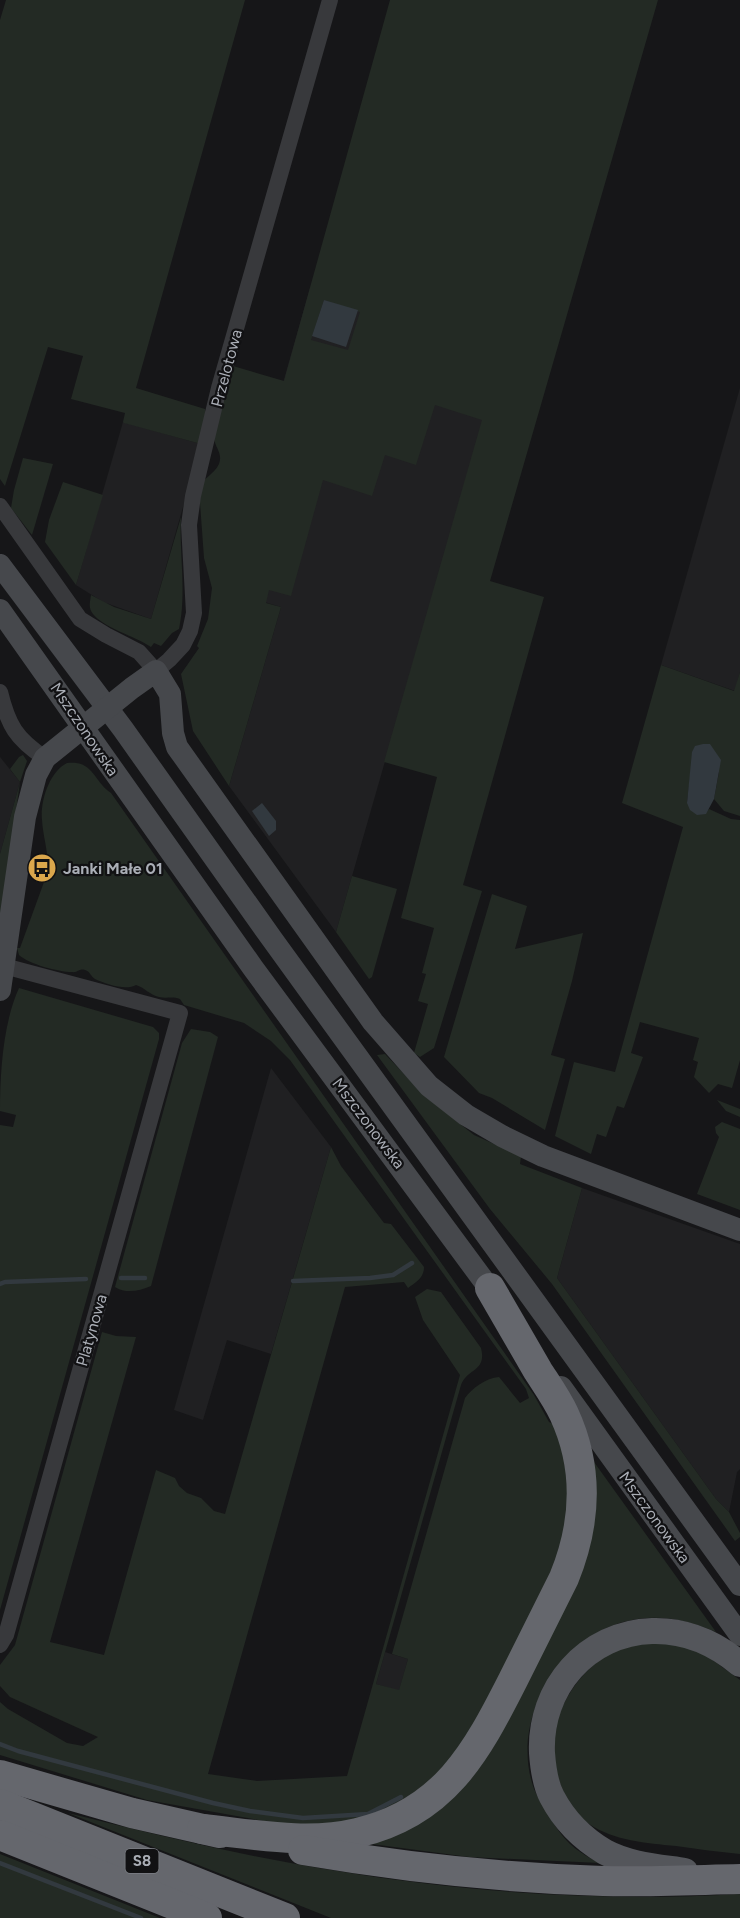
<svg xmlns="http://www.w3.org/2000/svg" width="740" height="1918" font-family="Figtree,sans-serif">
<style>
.built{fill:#202022}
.green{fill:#232a24;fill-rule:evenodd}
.water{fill:#32393f}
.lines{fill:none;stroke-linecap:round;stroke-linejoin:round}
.stream{stroke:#32393f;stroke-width:4.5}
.street{stroke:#38393c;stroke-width:16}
.secondary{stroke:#46484c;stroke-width:22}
.primary{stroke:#54565b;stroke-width:26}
.highway{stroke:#65676d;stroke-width:30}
.labels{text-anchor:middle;stroke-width:4.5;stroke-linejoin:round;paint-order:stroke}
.shield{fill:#111113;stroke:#7c7f85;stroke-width:1.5}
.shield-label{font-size:15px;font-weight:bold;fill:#aaaeb6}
.street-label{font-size:16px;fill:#aaaeb6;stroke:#111113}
.poi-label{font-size:16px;font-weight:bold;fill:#aaaeb6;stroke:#111113;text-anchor:start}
</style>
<rect width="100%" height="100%" fill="#161618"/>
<!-- built -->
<g class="built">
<path d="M 310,288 L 363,303 L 483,420 L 336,932 L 229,786 L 281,607 L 224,590 Z"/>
<path d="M 740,388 L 740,672 L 735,691 L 661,665 Z"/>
<path d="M 123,422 L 201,444 L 151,619 L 103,602 L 76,585 Z"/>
<path d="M 0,757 L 20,782 L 0,854 Z"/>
<path d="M 271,1068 L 331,1147 L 271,1354 L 227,1340 L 203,1420 L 174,1410 Z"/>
<path d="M 582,1188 L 740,1244 L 740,1469 L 737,1472 L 729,1512 L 716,1499 L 557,1278 Z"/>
<path d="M 385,1652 L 408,1659 L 399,1691 L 376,1684 Z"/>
</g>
<!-- green -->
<g class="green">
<path d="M 6,0 L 245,0 L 136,388 L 205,409 L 207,423 L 201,444 L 124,423 L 123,422 L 125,413 L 71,399 L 83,356 L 48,347 L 5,486 L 0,479 L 0,20 Z"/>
<path d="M 390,0 L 658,0 L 490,581 L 544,597 L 463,885 L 482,891 L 434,1048 L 420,1057 L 414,1053 L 428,1004 L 418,1001 L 426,974 L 422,973 L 434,928 L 401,918 L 437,777 L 384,762 L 482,420 L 435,405 L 416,465 L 385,455 L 372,496 L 323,480 L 291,596 L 269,590 L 266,603 L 281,607 L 229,786 L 193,731 L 181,674 L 199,648 L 197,646 L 208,619 L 212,588 L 204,558 L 199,489 C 203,477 214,475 219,464 C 223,453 215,448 214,438 C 213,429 230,378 233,366 L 284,381 ZM 324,300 L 360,312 L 348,350 L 311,340 Z"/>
<path d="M 23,458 L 53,464 L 32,535 L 11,508 L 14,490 Z"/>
<path d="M 63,482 L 103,495 L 76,585 L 45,542 L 49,520 Z"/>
<path d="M 181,517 C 179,554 187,593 179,629 L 172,633 L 161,646 L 154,643 L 151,647 C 135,636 104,628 93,614 C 88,608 90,602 91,595 L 114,607 L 151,619 Z"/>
<path d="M 661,665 L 734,691 L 740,672 L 740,816 L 724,811 L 714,799 L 719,772 L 691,769 L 687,802 L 705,814 L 709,809 L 731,819 L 740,820 L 740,1060 L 732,1088 L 718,1084 L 709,1093 L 694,1077 L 698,1062 L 693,1060 L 699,1038 L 640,1022 L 631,1053 L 643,1057 L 624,1108 L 617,1106 L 606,1137 L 597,1134 L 591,1154 L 555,1136 L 574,1062 L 615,1072 L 683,827 L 622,803 Z"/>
<path d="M 23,755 L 27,761 L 20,782 L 0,926 L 0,854 L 20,782 L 10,769 L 19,757 Z"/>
<path d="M 67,763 C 94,760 93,781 111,793 L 534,1395 L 549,1422 L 555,1425 L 571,1474 L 566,1545 L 459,1756 L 416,1796 L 357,1820 L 297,1827 L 147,1800 L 0,1755 L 0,1702 L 8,1709 L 67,1743 L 83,1746 L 98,1737 L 10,1697 L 0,1686 L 0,1665 L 15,1645 L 102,1332 L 116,1336 L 136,1337 L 50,1642 L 104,1655 L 156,1470 L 175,1478 L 179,1486 L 187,1493 L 201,1498 L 214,1511 L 225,1514 L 331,1147 L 341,1166 L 384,1223 L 391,1224 L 424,1267 C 424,1278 416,1282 408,1288 L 404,1282 L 345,1287 L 208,1774 L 257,1781 L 347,1776 L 460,1375 L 423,1320 L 415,1297 L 427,1289 L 441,1292 L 481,1348 C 487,1372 467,1368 461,1385 L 376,1684 L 399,1690 L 408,1659 L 392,1654 L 465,1398 C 472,1388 486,1378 499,1377 L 520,1403 L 529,1398 L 526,1389 L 290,1060 L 271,1041 L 244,1023 L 184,1005 L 180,999 C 172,996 167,999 159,997 C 150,995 145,988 136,985 C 126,991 106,984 95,979 C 90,976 91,972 85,970 C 79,968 78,973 72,972 C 58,972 29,964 19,955 L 17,948 L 20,948 L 48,871 C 49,854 43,837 42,820 C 40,802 49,772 67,763 Z"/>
<path d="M 352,876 L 397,889 L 372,977 L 369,979 L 336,932 Z"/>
<path d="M 492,894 L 527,906 L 515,949 L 583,933 L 572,981 L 551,1055 L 565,1059 L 545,1130 L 492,1098 L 479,1093 L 444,1057 Z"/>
<path d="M 19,988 L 153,1027 L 159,1033 L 159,1039 L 0,1610 L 0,1125 L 13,1127 L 16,1115 L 0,1111 C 0,1073 3,1023 19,988 Z"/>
<path d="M 191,1029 L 210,1032 L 218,1037 L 151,1286 C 139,1291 126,1294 115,1287 L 182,1043 Z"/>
<path d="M 385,1054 L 425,1096 L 474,1135 L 521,1156 L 520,1164 L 582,1188 L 557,1278 L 716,1499 L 729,1512 L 740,1533 L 740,1537 L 735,1541 L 552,1284 L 490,1209 L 377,1055 Z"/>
<path d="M 717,1100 L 740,1109 L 740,1117 L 726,1111 Z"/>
<path d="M 722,1122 L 740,1129 L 740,1210 L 697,1194 L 719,1137 L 716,1133 L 715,1127 Z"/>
<path d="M 589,1455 L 716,1632 C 687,1619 655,1613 623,1622 C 558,1640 511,1720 533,1786 C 536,1795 543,1805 548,1814 C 563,1840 573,1850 600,1863 L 469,1857 L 364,1843 L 402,1833 L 566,1604 Z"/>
<path d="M 660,1640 L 696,1648 L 740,1680 L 740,1854 C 719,1852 698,1849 676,1846 C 646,1843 615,1841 589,1824 C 576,1816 568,1802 562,1788 C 538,1734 567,1677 616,1649 C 627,1643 647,1643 660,1640 Z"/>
<path d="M 68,1813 C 157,1835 247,1857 338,1871 C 470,1893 606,1902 740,1894 L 740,1918 L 331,1918 Z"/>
<path d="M 0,1854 L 160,1918 L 0,1918 Z"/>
</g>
<!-- water -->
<g class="water">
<path d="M 324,300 L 358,310 L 346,347 L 312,336 Z"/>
<path d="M 703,744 L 710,744 L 721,760 L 714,799 L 706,814 L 697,815 L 690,810 L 687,803 L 692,752 L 695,746 Z"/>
<path d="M 262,803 L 276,821 L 276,830 L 269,836 L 252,811 Z"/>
</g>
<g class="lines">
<!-- stream -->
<g class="stream">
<path d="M 121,1278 L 145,1278"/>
<path d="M 293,1281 L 370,1278 L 393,1275 L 412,1263"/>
<path d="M 0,1284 L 5,1282 L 86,1279"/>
<path d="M 0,1744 L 18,1751 L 213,1803 L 250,1811 L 303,1818 L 368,1814 L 401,1797"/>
<path d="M 0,1863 L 141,1918"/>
</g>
<!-- street -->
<g class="street">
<path d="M 0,506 L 80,619 L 106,635 L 139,652 L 156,671 L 169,660 L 183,645 L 190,631 L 194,613 L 189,525 L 193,496 L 219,388 L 330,0"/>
<path d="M 0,692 C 8,725 16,739 45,758"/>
<path d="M 0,1645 L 6,1635 L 180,1013 L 4,966"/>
</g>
<!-- secondary -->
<g class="secondary">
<path d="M 0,565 L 123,729 L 272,939 L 740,1585"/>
<path d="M 0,610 L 253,968 L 498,1300"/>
<path d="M 0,990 L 25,817 L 36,775 L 45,758 L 132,688 L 156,671 L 170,694 L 173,733 L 177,747 L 373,1022 L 429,1086 L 466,1115 L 502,1136 L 543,1156 L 740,1230"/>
<path d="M 561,1387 L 740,1635"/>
</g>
<!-- primary -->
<path class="primary" d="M 685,1871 C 659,1867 629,1865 605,1852 C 583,1839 564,1820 552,1797 C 545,1784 543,1767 542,1753 C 539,1688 587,1633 652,1631 C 685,1630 715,1643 740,1664"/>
<!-- highway -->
<g class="highway">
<path d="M 0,1775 L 132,1813 L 220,1833"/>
<path d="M 0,1804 L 285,1918"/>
<path d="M 202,1829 C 252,1834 307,1845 357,1833 C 444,1813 476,1753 513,1680 C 530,1646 547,1612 564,1578 C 586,1524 589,1468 564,1414 C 557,1399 547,1385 538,1371 C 522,1343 506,1316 490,1288"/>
<path d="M 0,1835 L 207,1918"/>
<path d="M 303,1850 C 402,1867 502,1878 603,1881 C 648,1882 694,1880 740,1879"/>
</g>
</g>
<!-- icons -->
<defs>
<g id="bus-disc" transform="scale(1.5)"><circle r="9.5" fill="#dba74c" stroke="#111113"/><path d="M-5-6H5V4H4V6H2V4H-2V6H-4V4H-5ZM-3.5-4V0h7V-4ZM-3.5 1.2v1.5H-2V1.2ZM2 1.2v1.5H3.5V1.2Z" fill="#111"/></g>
</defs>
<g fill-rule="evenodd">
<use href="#bus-disc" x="42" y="868"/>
</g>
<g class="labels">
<!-- shield labels -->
<rect class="shield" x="125.5" y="1849" width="33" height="24" rx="4.5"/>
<g class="shield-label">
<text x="142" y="1866">S8</text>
</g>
<!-- street labels -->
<g class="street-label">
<text transform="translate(226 368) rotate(-75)" y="6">Przelotowa</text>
<text transform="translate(85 729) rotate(56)" y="6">Mszczonowska</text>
<text transform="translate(369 1123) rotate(53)" y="6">Mszczonowska</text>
<text transform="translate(91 1330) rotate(-74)" y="6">Platynowa</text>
<text transform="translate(655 1517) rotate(54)" y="6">Mszczonowska</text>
</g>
<!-- poi labels -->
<g class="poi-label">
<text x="63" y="874">Janki Małe 01</text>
</g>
</g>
</svg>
